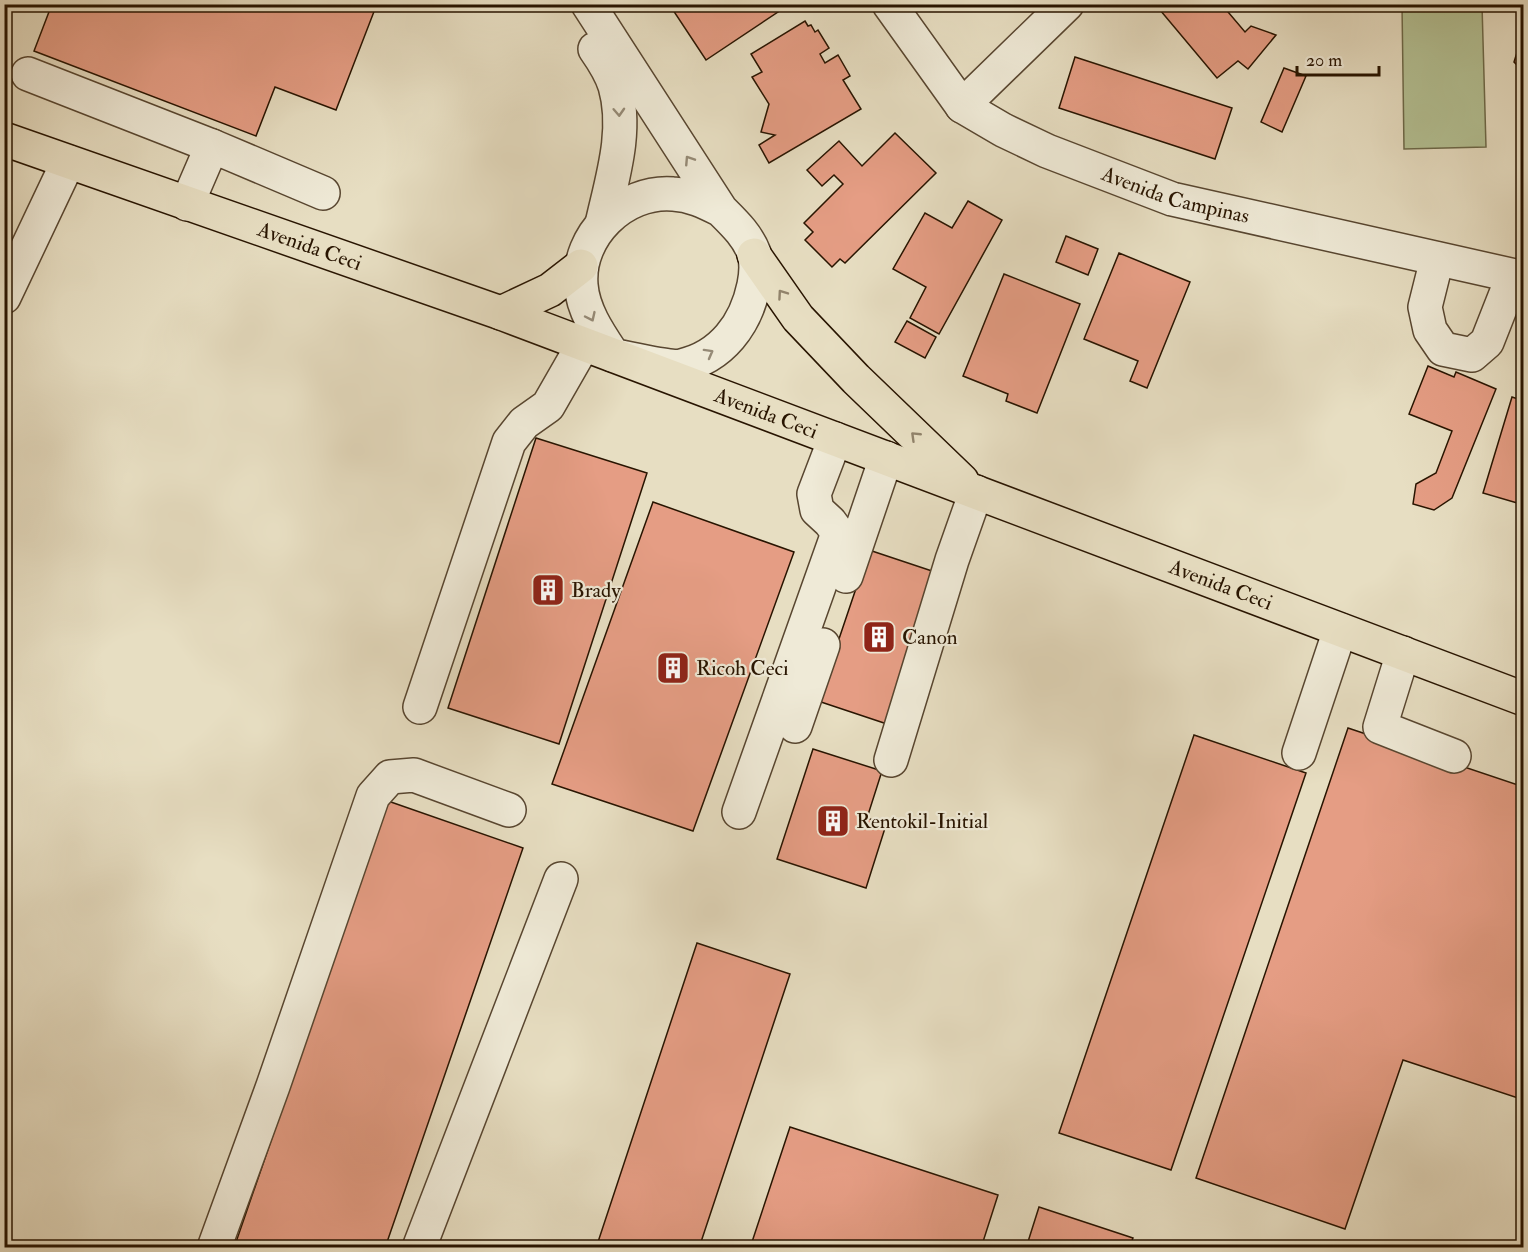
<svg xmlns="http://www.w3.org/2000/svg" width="1528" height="1252" font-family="'IM FELL Double Pica',serif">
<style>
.green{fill:#b4c194;stroke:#6e6a4a;stroke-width:1.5}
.building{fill:#e59d84;stroke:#281400;stroke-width:1.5}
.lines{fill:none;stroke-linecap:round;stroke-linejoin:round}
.minor-casing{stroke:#584630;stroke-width:36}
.major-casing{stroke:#281400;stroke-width:36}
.minor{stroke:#efead7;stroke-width:33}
.major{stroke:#e7dec2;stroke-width:33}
.oneway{stroke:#958a76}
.oneway2{stroke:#91836b}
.labels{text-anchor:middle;stroke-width:4.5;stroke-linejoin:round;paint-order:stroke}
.street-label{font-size:21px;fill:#281400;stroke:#efead7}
.poi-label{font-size:21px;fill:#281400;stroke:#efead7;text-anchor:start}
</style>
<rect width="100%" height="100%" fill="#e7dec2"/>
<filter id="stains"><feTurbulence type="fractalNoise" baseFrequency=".00333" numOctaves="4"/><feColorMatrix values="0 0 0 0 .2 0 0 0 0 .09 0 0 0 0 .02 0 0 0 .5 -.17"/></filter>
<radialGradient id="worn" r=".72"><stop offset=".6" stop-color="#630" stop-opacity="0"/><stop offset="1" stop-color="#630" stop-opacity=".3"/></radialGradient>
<!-- green -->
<path class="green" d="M 1402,5 L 1482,5 L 1486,147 L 1404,149 Z"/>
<!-- building -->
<g class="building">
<path d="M 52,4 L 362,4 L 375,9 L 336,110 L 275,87 L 256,136 L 34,51 Z"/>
<path d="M 669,4 L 790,4 L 706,60 Z"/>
<path d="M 1155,4 L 1225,4 L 1223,6 L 1245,32 L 1251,26 L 1276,35 L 1248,69 L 1238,61 L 1217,78 Z"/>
<path d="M 805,21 L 808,26 L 811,25 L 815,32 L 818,30 L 829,48 L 820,54 L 825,63 L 838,55 L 850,76 L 843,80 L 861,109 L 769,163 L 759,145 L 775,135 L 761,132 L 769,104 L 752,77 L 762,72 L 751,54 Z"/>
<path d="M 1521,40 L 1524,40 L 1524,72 L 1514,62 Z"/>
<path d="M 1075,57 L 1232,108 L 1215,159 L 1059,108 Z"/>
<path d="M 1284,68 L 1306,76 L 1282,132 L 1261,122 Z"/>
<path d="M 1524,74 L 1524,133 L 1517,132 Z"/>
<path d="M 895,133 L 936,173 L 845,263 L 840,259 L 832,267 L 805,240 L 813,232 L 804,223 L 843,184 L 834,175 L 822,186 L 807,170 L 839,141 L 862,166 Z"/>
<path d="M 968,201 L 1002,220 L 939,334 L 910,318 L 926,287 L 893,269 L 925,213 L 952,228 Z"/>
<path d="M 1066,236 L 1098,249 L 1088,275 L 1056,262 Z"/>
<path d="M 1119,253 L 1190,282 L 1147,388 L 1130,381 L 1138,361 L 1084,339 Z"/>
<path d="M 1004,274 L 1080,304 L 1037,413 L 1006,401 L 1008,394 L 963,376 Z"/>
<path d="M 907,321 L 936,337 L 925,358 L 895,342 Z"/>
<path d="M 1428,366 L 1454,377 L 1456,372 L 1496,389 L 1452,498 L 1434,510 L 1413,504 L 1416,484 L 1436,473 L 1452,431 L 1409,414 Z"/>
<path d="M 1512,397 L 1524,401 L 1524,505 L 1483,493 Z"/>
<path d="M 536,438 L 647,473 L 559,744 L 448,708 Z"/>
<path d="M 653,502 L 794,552 L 693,831 L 552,784 Z"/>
<path d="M 869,550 L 941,574 L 890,725 L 818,701 Z"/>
<path d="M 1348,728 L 1524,787 L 1524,1100 L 1403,1060 L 1345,1229 L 1196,1178 Z"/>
<path d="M 1194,735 L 1306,773 L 1171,1170 L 1059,1133 Z"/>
<path d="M 813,749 L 882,771 L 867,818 L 886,825 L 866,888 L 777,859 Z"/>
<path d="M 388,801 L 523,848 L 385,1248 L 241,1248 L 235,1245 Z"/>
<path d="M 697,943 L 790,974 L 699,1248 L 596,1248 Z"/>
<path d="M 790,1127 L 998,1195 L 981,1248 L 750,1248 Z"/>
<path d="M 1039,1207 L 1133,1238 L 1129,1248 L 1026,1248 Z"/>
</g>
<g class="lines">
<!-- minor casing -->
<g class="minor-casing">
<g id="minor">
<path d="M 588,4 L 721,210 C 734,223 747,235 754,253 C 757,263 756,275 754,285 C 746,324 722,357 681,366 C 672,368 625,358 613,355 C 599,334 583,311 581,285 C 577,236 623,190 673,194 C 691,195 705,202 721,210"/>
<path id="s1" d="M 889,4 L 962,106 L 1003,130 L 1047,151 L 1172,199 L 1524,278"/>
<path d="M 595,49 C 602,59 611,73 615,86 C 628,131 612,179 602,224"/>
<path d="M 28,74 L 212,146"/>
<path d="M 962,106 L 1067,4"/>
<path d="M 187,204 L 212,146 L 323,193"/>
<path d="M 1437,259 L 1425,307 L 1430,330 L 1443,349 L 1472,355 L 1487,342 L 1513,276"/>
<path d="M 4,297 L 68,162"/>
<path d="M 846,576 L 886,458"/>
<path d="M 1403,653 L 1380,727 L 1454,756"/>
<path d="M 420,707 L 509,442 L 524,423 L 548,406 L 583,345"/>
<path d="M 795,726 L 823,645"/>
<path d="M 1299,753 L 1340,630"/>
<path d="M 891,760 L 952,560 L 976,492"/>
<path d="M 739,812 L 838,533 L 830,522 L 817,510 L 814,494 L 835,439"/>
<path d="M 214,1248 L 273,1086 L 373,796 L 390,777 L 414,775 L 509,810"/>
<path d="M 419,1248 L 561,879"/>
</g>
</g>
<!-- major casing -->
<g class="major-casing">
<g id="major">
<path id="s2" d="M 4,139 L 501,313 L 1524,699"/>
<path d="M 754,255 L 798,318 L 856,379 L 962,481"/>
<path d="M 501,313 L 550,290 L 581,266"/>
</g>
</g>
<!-- minor -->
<use href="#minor" class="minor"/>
<!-- major -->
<use href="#major" class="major"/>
</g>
<!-- one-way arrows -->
<defs><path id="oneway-chevron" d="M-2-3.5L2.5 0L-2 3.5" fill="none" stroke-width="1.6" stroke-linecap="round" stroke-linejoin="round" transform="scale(1.5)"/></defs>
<g class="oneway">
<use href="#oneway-chevron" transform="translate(619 112) rotate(87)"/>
<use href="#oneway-chevron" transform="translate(689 160) rotate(-123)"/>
<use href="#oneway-chevron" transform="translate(591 317) rotate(65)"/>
<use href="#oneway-chevron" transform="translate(709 353) rotate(-29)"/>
</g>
<g class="oneway2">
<use href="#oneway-chevron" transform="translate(782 294) rotate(-125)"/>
<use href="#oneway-chevron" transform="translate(915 436) rotate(-136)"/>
</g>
<!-- icons -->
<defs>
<g id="building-square" transform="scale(1.725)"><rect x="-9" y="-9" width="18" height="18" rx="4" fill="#8f2418" stroke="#efead7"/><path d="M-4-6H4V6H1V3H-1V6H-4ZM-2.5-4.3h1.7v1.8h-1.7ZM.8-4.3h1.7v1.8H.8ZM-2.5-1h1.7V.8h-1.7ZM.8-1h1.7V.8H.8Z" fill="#fff"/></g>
</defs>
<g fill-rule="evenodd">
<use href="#building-square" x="548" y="590"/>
<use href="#building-square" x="879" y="637"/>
<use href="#building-square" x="673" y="668"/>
<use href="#building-square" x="833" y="821"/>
</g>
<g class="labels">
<!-- street labels -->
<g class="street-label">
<text dy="7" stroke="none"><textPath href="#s1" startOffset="358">Avenida Campinas</textPath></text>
<text dy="7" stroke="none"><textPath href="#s2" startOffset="324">Avenida Ceci</textPath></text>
<text dy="7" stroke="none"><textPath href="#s2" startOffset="810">Avenida Ceci</textPath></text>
<text dy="7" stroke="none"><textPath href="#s2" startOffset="1296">Avenida Ceci</textPath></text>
</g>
<!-- poi labels -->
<g class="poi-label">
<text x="571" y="597">Brady</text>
<text x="902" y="644">Canon</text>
<text x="696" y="675">Ricoh Ceci</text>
<text x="856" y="828">Rentokil-Initial</text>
</g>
</g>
<!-- margin -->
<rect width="1528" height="1252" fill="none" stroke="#e7dec2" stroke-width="24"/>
<rect x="6" y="6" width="1516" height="1240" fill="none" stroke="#281400" stroke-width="3"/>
<rect x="12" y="12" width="1504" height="1228" fill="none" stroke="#281400" stroke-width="1.5"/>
<!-- scale -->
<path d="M1297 66v9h82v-9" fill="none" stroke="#281400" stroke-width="3"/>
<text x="1306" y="66" font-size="18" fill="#281400" stroke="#efead7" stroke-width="4.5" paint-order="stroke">20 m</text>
<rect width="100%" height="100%" filter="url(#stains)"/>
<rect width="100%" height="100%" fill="url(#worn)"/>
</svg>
